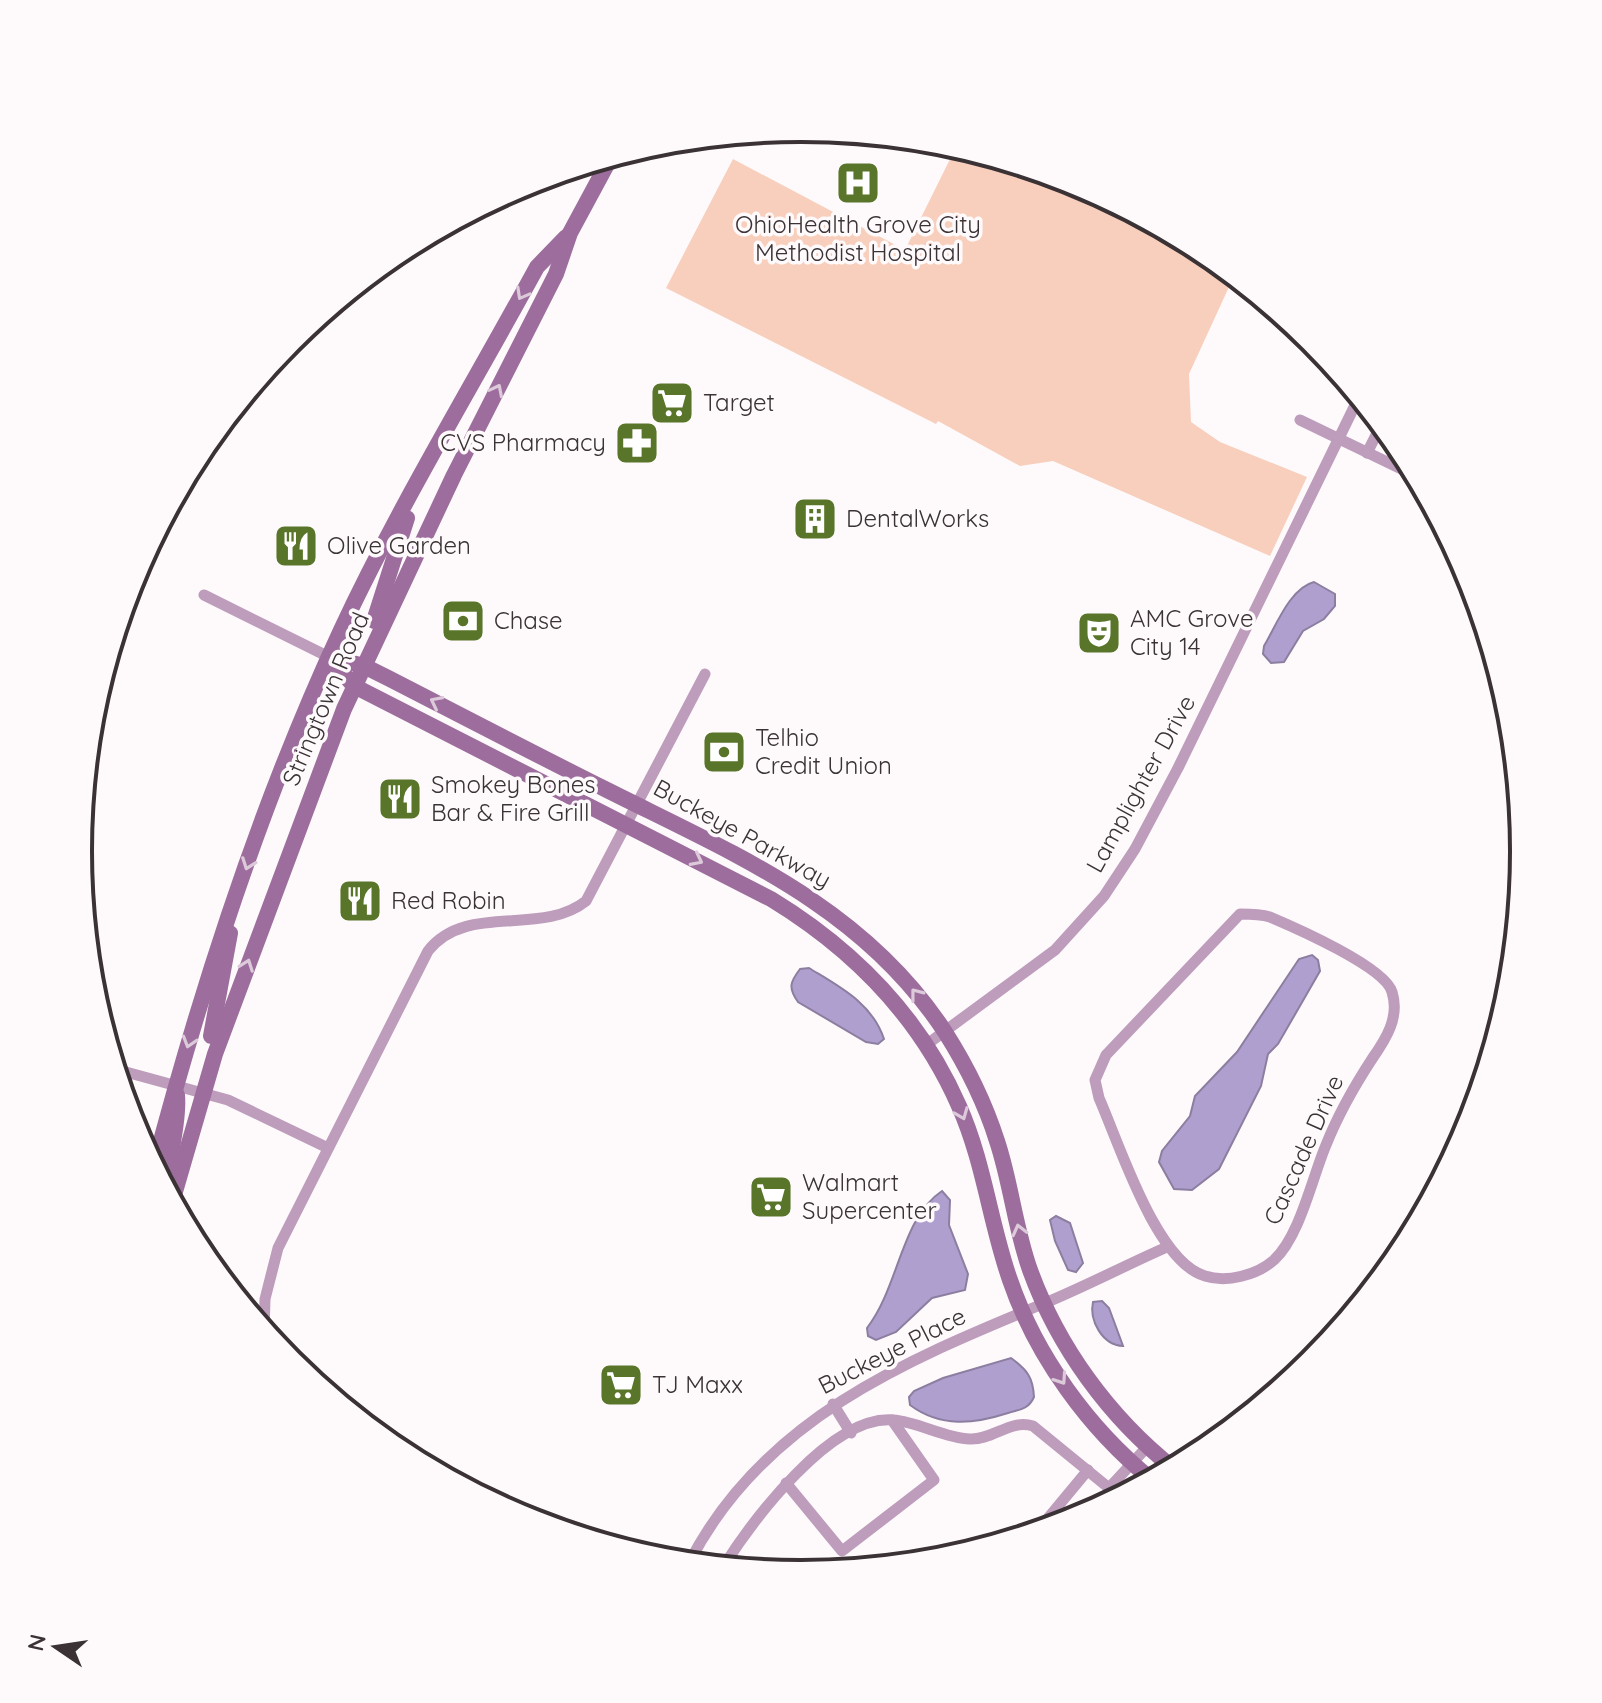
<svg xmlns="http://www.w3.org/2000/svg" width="1602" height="1703" font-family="Quicksand,sans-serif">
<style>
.green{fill:#f8cfbc}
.water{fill:#af9fce;stroke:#8c7ea0;stroke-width:2}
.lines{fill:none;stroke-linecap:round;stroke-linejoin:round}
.street{stroke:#bd9cbc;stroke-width:11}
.secondary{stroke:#9d6e9d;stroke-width:16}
.oneway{stroke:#dcc9da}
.labels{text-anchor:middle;stroke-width:7;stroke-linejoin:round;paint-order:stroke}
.poi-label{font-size:24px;fill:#3a3235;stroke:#fefafb;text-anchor:start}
.street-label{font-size:24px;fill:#3a3235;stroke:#fefafb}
.rim{fill:none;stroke:#3a3235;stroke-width:4}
</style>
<rect width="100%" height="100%" fill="#fefafb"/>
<!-- green -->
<path class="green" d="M 956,147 L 1078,184 L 1203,251 L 1234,276 L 1189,374 L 1191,422 L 1220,442 L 1307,477 L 1270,556 L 1053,461 L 1020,466 L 938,421 L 936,424 L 666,288 L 733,159 L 905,250 Z"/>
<!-- water -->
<g class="water">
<path d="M 1314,582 L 1335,594 L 1335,606 L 1324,619 L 1303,631 L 1284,662 L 1271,663 L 1263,654 L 1264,646 C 1276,626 1290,588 1314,582 Z"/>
<path d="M 1312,955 L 1318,960 L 1320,971 L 1278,1044 L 1268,1054 L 1261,1086 L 1219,1169 L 1192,1190 L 1174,1189 L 1159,1162 L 1162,1151 L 1190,1116 L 1195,1096 L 1237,1052 L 1299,959 Z"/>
<path d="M 809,968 C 840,987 872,1003 884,1039 L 878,1044 L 866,1042 L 798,1002 C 788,988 790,982 800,969 Z"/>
<path d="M 942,1191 L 950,1200 L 949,1225 L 968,1274 L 965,1290 L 932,1298 L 896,1332 L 876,1340 L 868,1336 L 867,1328 C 899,1287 901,1218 942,1191 Z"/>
<path d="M 1056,1216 L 1070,1223 L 1083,1263 L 1076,1272 L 1068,1270 L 1055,1241 L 1050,1220 Z"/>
<path d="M 1102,1301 L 1109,1308 L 1123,1346 C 1102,1345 1089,1320 1093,1302 Z"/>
<path d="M 1011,1358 C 1027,1370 1033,1377 1034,1397 C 1028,1410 1020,1409 1008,1413 C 974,1424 941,1428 910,1405 L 909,1397 L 914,1391 L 943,1378 Z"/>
</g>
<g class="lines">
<!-- street -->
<g class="street">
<path d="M 1300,420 L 1416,476"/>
<path d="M 1367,453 L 1381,425"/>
<path d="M 204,595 L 329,657"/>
<path d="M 1240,914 C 1250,914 1260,914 1270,917 C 1296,928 1385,967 1392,992 C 1400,1017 1386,1039 1372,1059 C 1355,1085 1338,1115 1326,1145 C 1312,1178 1300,1236 1274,1260 C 1257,1275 1227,1283 1205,1276 C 1156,1262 1119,1143 1099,1098 L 1095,1080 L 1106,1055 Z"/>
<path d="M 926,1045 L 1055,950 L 1104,896 L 1135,849 L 1178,768 L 1359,397"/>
<path d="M 115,1069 L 228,1100 L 328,1148"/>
<path d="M 264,1331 L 265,1299 L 278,1248 L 428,951 C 466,902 541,937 586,901 L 705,674"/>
<path d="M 833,1404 L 851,1433"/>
<path d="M 786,1483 L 842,1551 L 934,1480 L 892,1420"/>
<path d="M 1110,1487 L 1147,1447"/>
<path d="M 1041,1531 L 1039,1529 L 1088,1470"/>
<path d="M 689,1563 C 762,1420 904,1361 1045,1303 C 1086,1286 1126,1265 1167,1247"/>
<path d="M 723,1567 C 753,1520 831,1415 893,1420 C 919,1422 944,1438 970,1439 C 993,1440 1010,1419 1033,1426 L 1120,1497"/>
</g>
<!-- secondary -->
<g class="secondary">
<path d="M 374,621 L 407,518"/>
<path d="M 329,657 L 364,666 L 390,679 C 462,716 533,753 605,789 C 734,854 863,906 945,1032 C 966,1065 985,1103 997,1141 C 1011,1183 1015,1228 1030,1270 C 1058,1347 1109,1417 1173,1468"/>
<path d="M 329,657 L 354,686 L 771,899 C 853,949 920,1017 959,1106 C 984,1162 990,1223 1010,1280 C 1036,1356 1089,1429 1152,1480"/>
<path d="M 211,1036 L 230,933"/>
<path d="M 154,1167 C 202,985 261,802 341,630 C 399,506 471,388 537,267 L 566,237"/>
<path d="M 171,1190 C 165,1158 180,1127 177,1095"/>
<path d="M 172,1202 L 215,1054 L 344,709 L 454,475 L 556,274 L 570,233 L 611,157"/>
</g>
</g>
<!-- one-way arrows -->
<defs><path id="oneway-chevron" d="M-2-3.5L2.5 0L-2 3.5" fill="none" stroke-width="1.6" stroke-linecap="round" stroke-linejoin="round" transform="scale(2)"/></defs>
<g class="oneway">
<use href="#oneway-chevron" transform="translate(522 294) rotate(119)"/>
<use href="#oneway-chevron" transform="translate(497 390) rotate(-63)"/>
<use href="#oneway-chevron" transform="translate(436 702) rotate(-153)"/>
<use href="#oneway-chevron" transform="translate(697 860) rotate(27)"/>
<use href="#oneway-chevron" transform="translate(248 864) rotate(110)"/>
<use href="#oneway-chevron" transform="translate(247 965) rotate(-70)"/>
<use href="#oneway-chevron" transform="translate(916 994) rotate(-128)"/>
<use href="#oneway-chevron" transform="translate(189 1042) rotate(107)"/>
<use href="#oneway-chevron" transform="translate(962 1114) rotate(68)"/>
<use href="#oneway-chevron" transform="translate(1019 1230) rotate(-104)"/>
<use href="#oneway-chevron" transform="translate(1061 1379) rotate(56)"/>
</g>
<!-- icons -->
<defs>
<g id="hospital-square" transform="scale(2.3)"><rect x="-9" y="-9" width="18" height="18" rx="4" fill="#597529" stroke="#fefafb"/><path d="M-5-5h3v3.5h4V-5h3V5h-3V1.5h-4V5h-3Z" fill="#fff"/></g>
<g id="supermarket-square" transform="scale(2.3)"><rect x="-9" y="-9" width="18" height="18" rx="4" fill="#597529" stroke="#fefafb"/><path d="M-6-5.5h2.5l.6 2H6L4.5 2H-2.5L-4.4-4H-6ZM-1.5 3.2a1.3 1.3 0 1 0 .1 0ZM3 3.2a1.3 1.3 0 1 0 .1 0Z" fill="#fff"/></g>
<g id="pharmacy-square" transform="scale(2.3)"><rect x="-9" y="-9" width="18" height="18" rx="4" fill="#597529" stroke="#fefafb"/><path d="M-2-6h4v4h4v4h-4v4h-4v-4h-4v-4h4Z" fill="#fff"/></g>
<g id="building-square" transform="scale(2.3)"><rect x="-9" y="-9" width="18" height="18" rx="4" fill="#597529" stroke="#fefafb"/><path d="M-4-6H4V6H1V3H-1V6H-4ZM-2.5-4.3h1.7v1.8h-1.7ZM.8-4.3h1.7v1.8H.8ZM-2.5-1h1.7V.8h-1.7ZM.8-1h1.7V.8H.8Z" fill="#fff"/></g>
<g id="restaurant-square" transform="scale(2.3)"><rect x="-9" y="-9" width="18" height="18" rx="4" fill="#597529" stroke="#fefafb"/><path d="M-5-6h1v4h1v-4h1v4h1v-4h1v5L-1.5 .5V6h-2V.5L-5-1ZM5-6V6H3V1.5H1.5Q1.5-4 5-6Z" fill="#fff"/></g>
<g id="bank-square" transform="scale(2.3)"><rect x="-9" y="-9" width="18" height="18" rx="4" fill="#597529" stroke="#fefafb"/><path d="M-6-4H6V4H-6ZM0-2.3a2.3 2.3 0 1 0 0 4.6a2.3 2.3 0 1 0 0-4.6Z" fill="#fff"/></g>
<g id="theatre-square" transform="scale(2.3)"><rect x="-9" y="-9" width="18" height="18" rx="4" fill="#597529" stroke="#fefafb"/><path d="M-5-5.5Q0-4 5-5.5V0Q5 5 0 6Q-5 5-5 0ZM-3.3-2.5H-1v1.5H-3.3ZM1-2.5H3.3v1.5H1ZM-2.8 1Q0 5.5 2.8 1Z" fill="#fff"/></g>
</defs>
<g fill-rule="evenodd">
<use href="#hospital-square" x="858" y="183"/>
<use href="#supermarket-square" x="672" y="403"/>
<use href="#pharmacy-square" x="637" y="443"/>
<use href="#building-square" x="815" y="519"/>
<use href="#restaurant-square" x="296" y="546"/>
<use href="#bank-square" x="463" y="621"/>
<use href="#theatre-square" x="1099" y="633"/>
<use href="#bank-square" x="724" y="752"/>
<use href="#restaurant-square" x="400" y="799"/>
<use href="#restaurant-square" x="360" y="901"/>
<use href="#supermarket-square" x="771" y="1197"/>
<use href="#supermarket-square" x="621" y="1385"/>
</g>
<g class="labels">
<!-- poi labels -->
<g class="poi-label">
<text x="858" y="233" text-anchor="middle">OhioHealth Grove City<tspan x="858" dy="28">Methodist Hospital</tspan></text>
<text x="703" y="411">Target</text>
<text x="606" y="451" text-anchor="end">CVS Pharmacy</text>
<text x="846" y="527">DentalWorks</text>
<text x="327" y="554">Olive Garden</text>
<text x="1130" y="627">AMC Grove<tspan x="1130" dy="28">City 14</tspan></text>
<text x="494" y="629">Chase</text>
<text x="755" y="746">Telhio<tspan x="755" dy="28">Credit Union</tspan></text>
<text x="431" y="793">Smokey Bones<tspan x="431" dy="28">Bar &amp; Fire Grill</tspan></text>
<text x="391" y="909">Red Robin</text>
<text x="802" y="1191">Walmart<tspan x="802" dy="28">Supercenter</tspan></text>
<text x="652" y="1393">TJ Maxx</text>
</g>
<!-- street labels -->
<g class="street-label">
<text transform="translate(326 699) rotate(-67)" y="8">Stringtown Road</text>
<text transform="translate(1141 784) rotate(-61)" y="8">Lamplighter Drive</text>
<text transform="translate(742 834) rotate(29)" y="8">Buckeye Parkway</text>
<text transform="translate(1304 1150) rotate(-66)" y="8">Cascade Drive</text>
<text transform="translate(892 1351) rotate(-27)" y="8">Buckeye Place</text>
</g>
</g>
<!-- crop -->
<path d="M0 0H1602V1703H0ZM92 851a709 709 0 1 1 1418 0a709 709 0 1 1-1418 0Z" fill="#fefafb" fill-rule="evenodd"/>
<path class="rim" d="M92 851a709 709 0 1 1 1418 0a709 709 0 1 1-1418 0Z"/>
<!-- north arrow -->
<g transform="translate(56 1647) rotate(283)" stroke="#fefafb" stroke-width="6" paint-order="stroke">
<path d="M0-6L14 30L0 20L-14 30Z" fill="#3a3235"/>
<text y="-12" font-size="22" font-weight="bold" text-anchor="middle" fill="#3a3235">N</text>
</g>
</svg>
